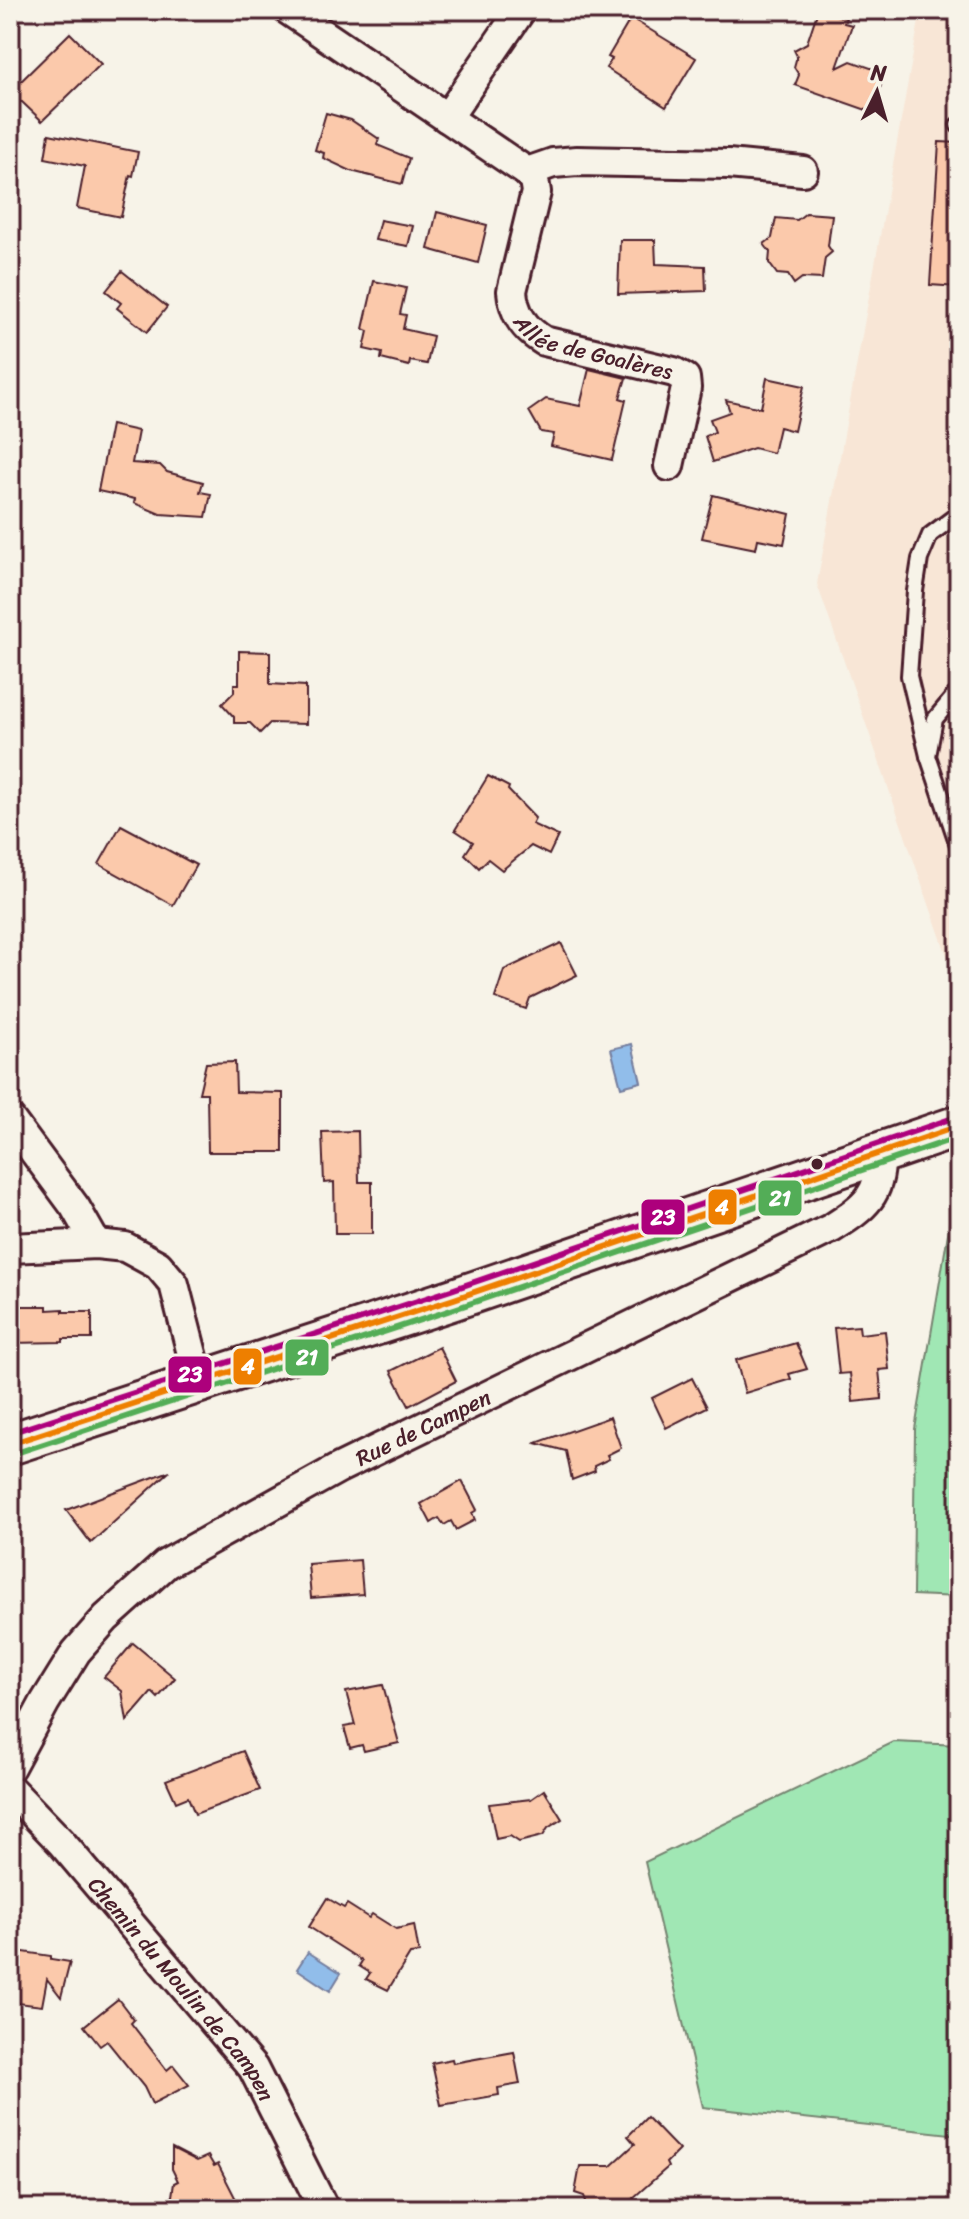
<svg xmlns="http://www.w3.org/2000/svg" width="969" height="2219" font-family="Sriracha,sans-serif">
<style>
.built{fill:#f8e6d6}
.green{fill:#a0e7b4;stroke:#758370;stroke-width:2}
.water{fill:#91bdea;stroke:#757e9e;stroke-width:2}
.building{fill:#fbc9ab;stroke:#4a1f2b;stroke-width:2}
.lines{fill:none;stroke-linecap:round;stroke-linejoin:round}
.service-casing{stroke:#4a1f2b;stroke-width:20}
.minor-casing{stroke:#4a1f2b;stroke-width:34}
.secondary-casing{stroke:#4a1f2b;stroke-width:46}
.service{stroke:#f7f3e8;stroke-width:14}
.minor{stroke:#f7f3e8;stroke-width:28}
.secondary{stroke:#f7f3e8;stroke-width:40}
.bus-1-casing{stroke:#f7f3e8;stroke-width:12}
.bus-2-casing{stroke:#f7f3e8;stroke-width:12}
.bus-3-casing{stroke:#f7f3e8;stroke-width:12}
.bus-1{stroke:#ee7f00;stroke-width:6}
.bus-2{stroke:#53ad57;stroke-width:6}
.bus-3{stroke:#ad007c;stroke-width:6}
.bus-dot{fill:#4a1f2b;stroke:#f7f3e8;stroke-width:3}
.labels{text-anchor:middle;stroke-width:6;stroke-linejoin:round;paint-order:stroke}
.street-label{font-size:22px;fill:#4a1f2b;stroke:#f7f3e8}
.line-badge{stroke:#f7f3e8;stroke-width:3}
.badge-label{font-size:22px;text-anchor:middle;font-weight:bold;fill:#fff}
</style>
<rect width="100%" height="100%" fill="#f7f3e8"/>
<filter id="ink" filterUnits="userSpaceOnUse"><feTurbulence type="fractalNoise" baseFrequency=".0125" numOctaves="2"/><feDisplacementMap in="SourceGraphic" scale="16" xChannelSelector="R" yChannelSelector="G"/><feConvolveMatrix kernelMatrix="1 2 1 2 8 2 1 2 1" color-interpolation-filters="sRGB"/></filter>
<g filter="url(#ink)">
<!-- built -->
<path class="built" d="M 921,10 L 959,10 L 959,990 L 817,584 Z"/>
<!-- green -->
<g class="green">
<path d="M 959,1190 L 959,1597 L 913,1595 L 915,1429 L 955,1192 Z"/>
<path d="M 894,1742 L 959,1745 L 959,2135 L 703,2107 L 645,1862 Z"/>
</g>
<!-- water -->
<g class="water">
<path d="M 632,1044 L 641,1082 L 621,1087 L 611,1049 Z"/>
<path d="M 308,1952 L 341,1973 L 330,1991 L 297,1969 Z"/>
</g>
<!-- building -->
<g class="building">
<path d="M 818,10 L 846,18 L 844,23 L 852,25 L 837,68 L 851,61 L 885,73 L 872,112 L 795,85 L 799,75 L 794,67 L 797,56 L 794,50 L 807,43 Z"/>
<path d="M 631,18 L 696,58 L 666,107 L 606,68 L 612,59 L 608,57 Z"/>
<path d="M 70,33 L 101,64 L 42,121 L 22,102 L 10,101 L 10,92 Z"/>
<path d="M 326,113 L 351,120 L 379,139 L 377,145 L 409,158 L 402,184 L 351,171 L 323,158 L 324,153 L 315,150 Z"/>
<path d="M 49,134 L 138,152 L 133,176 L 130,175 L 121,217 L 77,208 L 85,166 L 45,158 Z"/>
<path d="M 939,142 L 959,143 L 959,287 L 930,285 Z"/>
<path d="M 437,212 L 487,225 L 478,263 L 428,249 Z"/>
<path d="M 806,213 L 832,215 L 828,246 L 832,252 L 825,258 L 822,279 L 802,278 L 794,284 L 788,275 L 777,274 L 769,263 L 770,252 L 764,244 L 772,238 L 776,218 L 797,220 Z"/>
<path d="M 380,220 L 413,226 L 408,246 L 375,240 Z"/>
<path d="M 620,240 L 655,240 L 656,264 L 705,266 L 706,291 L 618,294 Z"/>
<path d="M 122,271 L 167,307 L 147,332 L 117,308 L 121,303 L 106,291 Z"/>
<path d="M 374,281 L 406,288 L 400,314 L 406,315 L 403,329 L 433,336 L 427,364 L 410,361 L 409,366 L 381,359 L 382,353 L 364,349 L 368,331 L 363,329 Z"/>
<path d="M 589,369 L 626,378 L 620,398 L 626,400 L 612,460 L 551,446 L 554,434 L 541,432 L 529,411 L 546,399 L 580,406 Z"/>
<path d="M 767,378 L 804,386 L 794,431 L 779,427 L 773,453 L 754,448 L 713,462 L 705,436 L 715,432 L 710,419 L 730,412 L 726,400 L 761,408 Z"/>
<path d="M 111,425 L 138,431 L 132,463 L 160,465 L 167,472 L 203,482 L 200,492 L 211,494 L 206,517 L 160,514 L 134,503 L 135,499 L 98,491 Z"/>
<path d="M 713,495 L 790,514 L 784,544 L 758,539 L 756,549 L 702,538 Z"/>
<path d="M 239,651 L 270,652 L 270,684 L 306,686 L 306,724 L 270,723 L 260,733 L 250,723 L 234,723 L 234,717 L 222,704 L 234,692 L 234,684 L 239,684 Z"/>
<path d="M 488,776 L 509,787 L 508,790 L 535,818 L 532,824 L 558,836 L 549,855 L 531,846 L 502,870 L 488,859 L 479,868 L 465,854 L 473,842 L 455,830 Z"/>
<path d="M 121,825 L 196,865 L 173,905 L 99,864 Z"/>
<path d="M 561,943 L 577,975 L 530,998 L 526,1009 L 495,998 L 504,970 Z"/>
<path d="M 235,1062 L 236,1092 L 283,1093 L 283,1152 L 208,1152 L 207,1093 L 199,1093 L 206,1063 Z"/>
<path d="M 358,1131 L 359,1182 L 372,1182 L 372,1234 L 335,1234 L 334,1182 L 324,1183 L 322,1132 Z"/>
<path d="M 11,1306 L 47,1306 L 47,1310 L 63,1309 L 63,1312 L 92,1312 L 92,1339 L 63,1339 L 63,1342 L 11,1343 Z"/>
<path d="M 859,1326 L 860,1334 L 885,1331 L 889,1369 L 879,1370 L 882,1399 L 853,1402 L 850,1373 L 839,1374 L 834,1328 Z"/>
<path d="M 796,1343 L 807,1369 L 789,1374 L 791,1379 L 745,1393 L 736,1360 Z"/>
<path d="M 439,1347 L 456,1381 L 409,1406 L 391,1371 Z"/>
<path d="M 692,1378 L 707,1407 L 666,1428 L 652,1398 Z"/>
<path d="M 610,1417 L 621,1448 L 607,1455 L 609,1459 L 594,1466 L 595,1471 L 572,1480 L 566,1451 L 536,1443 Z"/>
<path d="M 170,1471 L 91,1543 L 66,1510 L 111,1493 Z"/>
<path d="M 462,1481 L 477,1510 L 472,1513 L 475,1520 L 456,1530 L 451,1521 L 444,1525 L 439,1518 L 431,1523 L 421,1504 Z"/>
<path d="M 360,1560 L 363,1594 L 311,1598 L 308,1564 Z"/>
<path d="M 133,1643 L 175,1678 L 158,1698 L 152,1692 L 127,1721 L 122,1691 L 104,1677 Z"/>
<path d="M 383,1685 L 399,1743 L 364,1751 L 362,1745 L 350,1748 L 344,1727 L 355,1725 L 346,1692 Z"/>
<path d="M 243,1751 L 260,1790 L 195,1814 L 188,1797 L 176,1802 L 166,1780 Z"/>
<path d="M 544,1790 L 562,1819 L 548,1828 L 543,1836 L 519,1842 L 510,1836 L 496,1839 L 489,1804 L 531,1799 Z"/>
<path d="M 327,1898 L 344,1908 L 347,1904 L 369,1918 L 372,1914 L 396,1929 L 414,1925 L 419,1953 L 410,1954 L 388,1990 L 366,1979 L 370,1973 L 359,1966 L 362,1961 L 309,1927 Z"/>
<path d="M 10,1950 L 51,1956 L 51,1959 L 70,1962 L 61,1997 L 47,1979 L 42,2006 L 10,2002 Z"/>
<path d="M 118,1999 L 134,2020 L 131,2023 L 167,2070 L 173,2065 L 189,2085 L 152,2104 L 144,2087 L 107,2041 L 100,2046 L 84,2026 Z"/>
<path d="M 514,2052 L 520,2084 L 498,2088 L 499,2095 L 441,2105 L 432,2063 L 452,2059 L 453,2063 Z"/>
<path d="M 647,2117 L 679,2150 L 666,2163 L 668,2167 L 633,2198 L 643,2209 L 589,2209 L 584,2196 L 575,2193 L 580,2166 L 611,2166 L 635,2144 L 628,2136 Z"/>
<path d="M 172,2148 L 197,2161 L 208,2156 L 214,2166 L 218,2164 L 241,2209 L 170,2209 L 174,2183 L 178,2181 L 172,2169 Z"/>
</g>
<g class="lines">
<!-- service casing -->
<g class="service-casing">
<g id="service">
<path d="M 958,125 L 959,126"/>
<path d="M 959,694 L 955,695 L 935,719 L 928,756 L 959,848"/>
<path d="M 928,756 L 909,676 L 915,591 L 920,559 L 930,535 L 954,517"/>
</g>
</g>
<!-- minor casing -->
<g class="minor-casing">
<g id="minor">
<path id="s1" d="M 288,10 L 527,172 L 534,180 L 536,192 L 512,291 C 514,314 524,329 544,341 L 674,372 L 685,378 L 686,388 L 669,466"/>
<path d="M 447,118 L 521,10"/>
<path d="M 527,172 L 553,163 L 577,161 L 728,164 L 803,171"/>
<path d="M 10,1119 L 75,1207 L 96,1244"/>
<path d="M 10,1248 L 96,1244 L 125,1247 L 158,1265 L 174,1284 L 199,1381"/>
<path id="s2" d="M 10,1767 L 45,1702 L 76,1652 L 106,1618 L 166,1564 L 339,1468 L 832,1228 C 865,1207 882,1195 880,1153"/>
<path id="s3" d="M 10,1789 L 61,1842 L 253,2068 L 324,2209"/>
</g>
</g>
<!-- secondary casing -->
<g class="secondary-casing">
<path id="secondary" d="M 10,1444 L 454,1299 L 959,1126"/>
</g>
<!-- service -->
<use href="#service" class="service"/>
<!-- minor -->
<use href="#minor" class="minor"/>
<!-- secondary -->
<use href="#secondary" class="secondary"/>
<!-- bus-1 casing -->
<g class="bus-1-casing">
<path id="bus-1" d="M 10,1444 L 454,1299 L 959,1126"/>
</g>
<!-- bus-2 casing -->
<g class="bus-2-casing">
<path id="bus-2" d="M 13,1454 L 457,1308 L 959,1137"/>
</g>
<!-- bus-3 casing -->
<g class="bus-3-casing">
<path id="bus-3" d="M 10,1433 L 451,1290 L 956,1117"/>
</g>
<!-- bus-1 -->
<use href="#bus-1" class="bus-1"/>
<!-- bus-2 -->
<use href="#bus-2" class="bus-2"/>
<!-- bus-3 -->
<use href="#bus-3" class="bus-3"/>
</g>
</g>
<!-- markers -->
<circle class="bus-dot" cx="817" cy="1164" r="7"/>
<g class="labels">
<!-- street labels -->
<g class="street-label">
<text dy="8" stroke="none"><textPath href="#s1" startOffset="524">Allée de Goalères</textPath></text>
<text dy="8" stroke="none"><textPath href="#s2" startOffset="550">Rue de Campen</textPath></text>
<text dy="8" stroke="none"><textPath href="#s3" startOffset="264">Chemin du Moulin de Campen</textPath></text>
</g>
</g>
<g class="line-badge">
<rect x="757" y="1179" width="46" height="38" rx="8" fill="#53ad57"/>
<rect x="707" y="1188" width="31" height="38" rx="8" fill="#ee7f00"/>
<rect x="640" y="1198" width="46" height="38" rx="8" fill="#ad007c"/>
<rect x="284" y="1338" width="46" height="39" rx="8" fill="#53ad57"/>
<rect x="232" y="1347" width="31" height="39" rx="8" fill="#ee7f00"/>
<rect x="167" y="1355" width="46" height="39" rx="8" fill="#ad007c"/>
</g>
<g class="badge-label">
<text x="780" y="1206">21</text>
<text x="722" y="1215">4</text>
<text x="663" y="1225">23</text>
<text x="307" y="1365">21</text>
<text x="248" y="1374">4</text>
<text x="190" y="1382">23</text>
</g>
<!-- margin -->
<rect width="969" height="2219" fill="none" stroke="#f7f3e8" stroke-width="40"/>
<rect x="20" y="20" width="929" height="2179" fill="none" stroke="#4a1f2b" stroke-width="3" filter="url(#ink)"/>
<!-- north arrow -->
<g transform="translate(877 92) rotate(5)" stroke="#f7f3e8" stroke-width="6" paint-order="stroke">
<path d="M0-6L14 30L0 20L-14 30Z" fill="#4a1f2b"/>
<text y="-12" font-size="22" font-weight="bold" text-anchor="middle" fill="#4a1f2b">N</text>
</g>
</svg>
